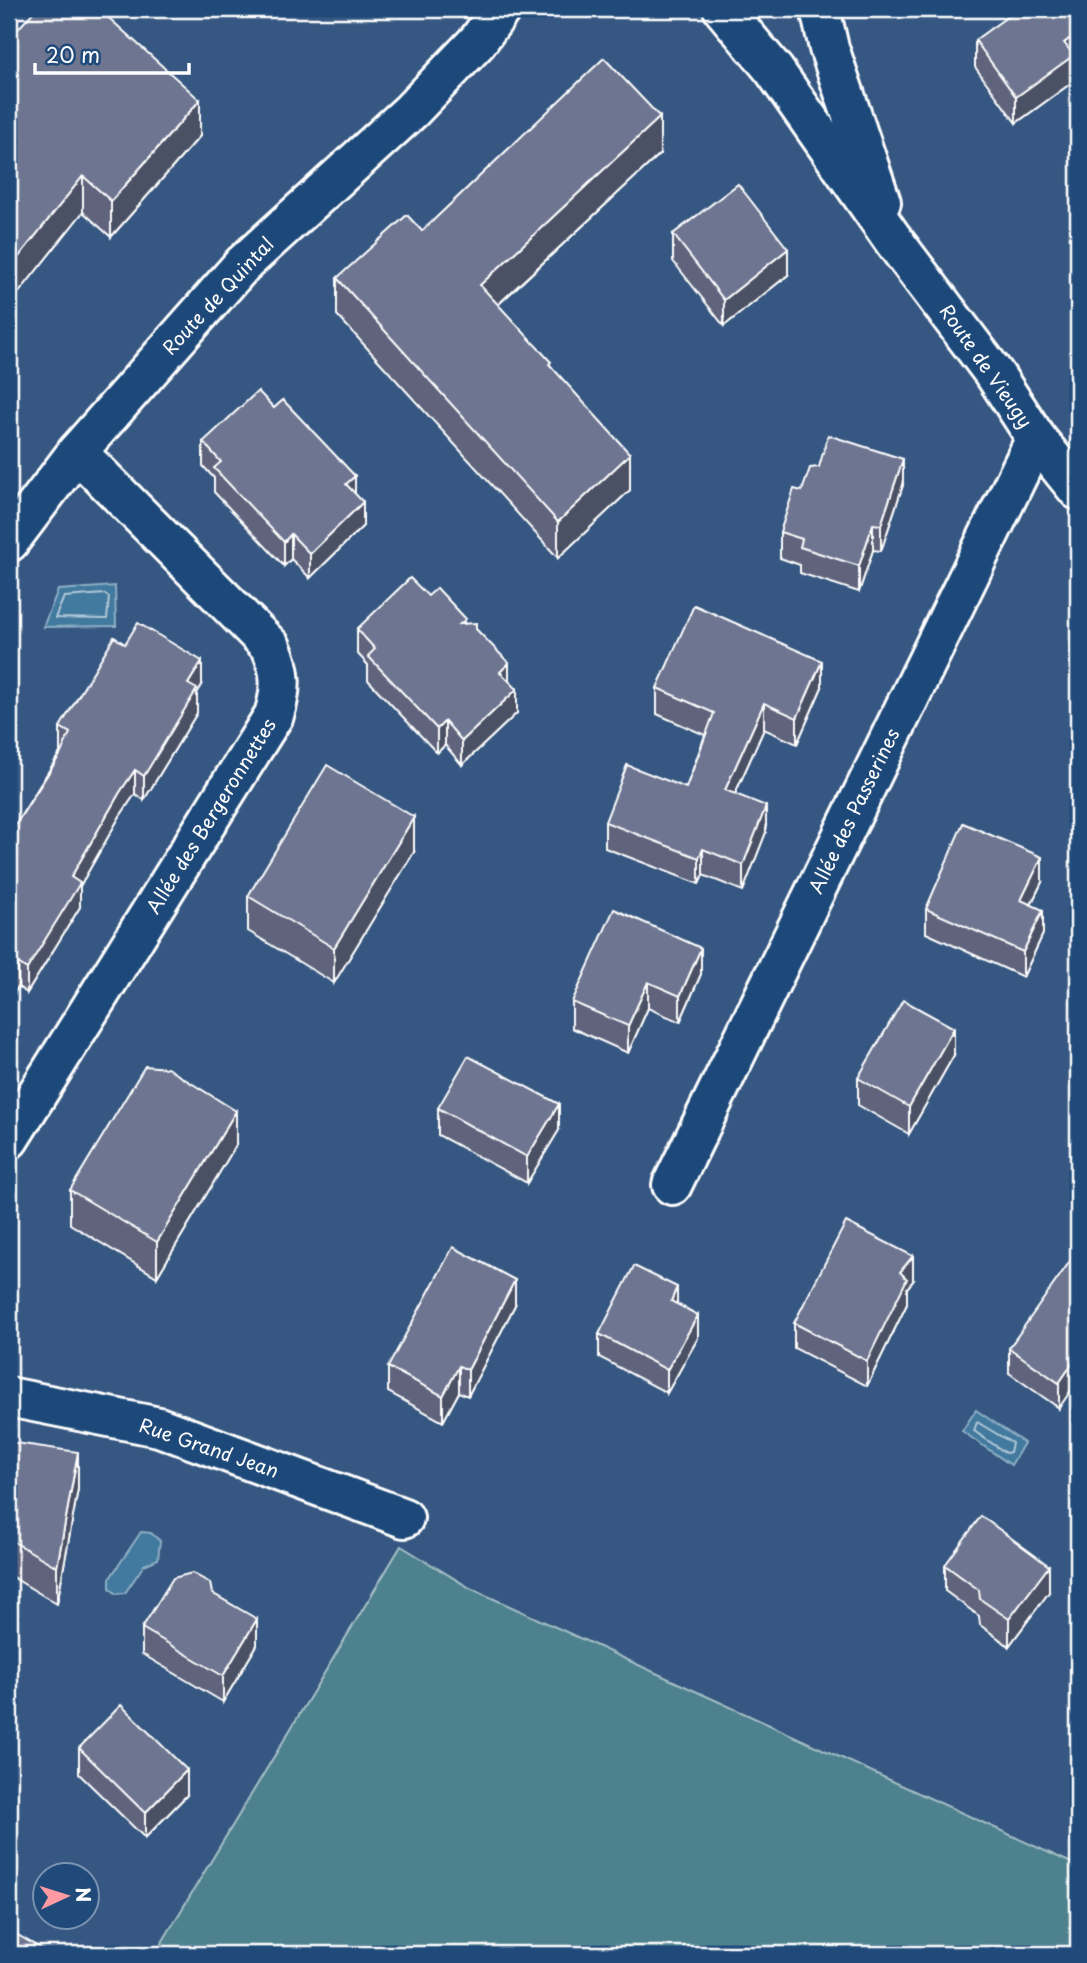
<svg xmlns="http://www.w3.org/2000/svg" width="1087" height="1963" font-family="'Playpen Sans',sans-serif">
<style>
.green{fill:#4e818e;stroke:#a6c0c6;stroke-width:2}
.water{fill:#42799e;stroke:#8eafc5;stroke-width:2}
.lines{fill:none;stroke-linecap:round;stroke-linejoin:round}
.shore{stroke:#b3c9d8;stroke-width:2}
.minor-casing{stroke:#fff;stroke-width:44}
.tertiary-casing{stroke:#fff;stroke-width:44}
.minor{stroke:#1f4a7a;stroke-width:38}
.tertiary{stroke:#1f4a7a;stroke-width:38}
.wall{fill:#5e647c;stroke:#fff;stroke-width:2}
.shaded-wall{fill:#4c5165;stroke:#fff;stroke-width:2}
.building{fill:#6d7490;stroke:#fff;stroke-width:2}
.labels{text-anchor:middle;stroke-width:5;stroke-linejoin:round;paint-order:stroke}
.street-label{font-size:19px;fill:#fff;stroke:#1f4a7a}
</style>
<rect width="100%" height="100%" fill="#365781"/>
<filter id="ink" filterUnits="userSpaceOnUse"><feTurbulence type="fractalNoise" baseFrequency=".0143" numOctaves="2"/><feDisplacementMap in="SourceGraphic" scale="14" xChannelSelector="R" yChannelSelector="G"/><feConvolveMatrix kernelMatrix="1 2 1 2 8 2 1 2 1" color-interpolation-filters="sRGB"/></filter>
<g filter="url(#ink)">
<!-- green -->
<path class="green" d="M 401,1546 L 470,1588 L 1078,1866 L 1078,1954 L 155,1954 Z"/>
<!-- water -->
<g class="water">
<path d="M 115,586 L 116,626 L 43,627 L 58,590 Z"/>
<path d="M 976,1410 L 1024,1443 L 1011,1465 L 962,1431 Z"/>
<path d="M 141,1532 L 151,1533 L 160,1541 L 158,1559 L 144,1565 L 125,1593 L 116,1594 L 110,1588 L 110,1578 Z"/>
</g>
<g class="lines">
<!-- shore -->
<g class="shore">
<path d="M 105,594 L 109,597 L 107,619 L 55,618 L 64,597 Z"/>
<path d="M 977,1422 L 1012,1443 L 1010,1452 L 1006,1453 L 974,1431 Z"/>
</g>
<!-- minor casing -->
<g class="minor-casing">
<g id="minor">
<path d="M 9,1139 L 274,715 C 282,689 282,672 271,647 L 77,452"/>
<path d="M 672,1185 L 1036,438"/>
<path d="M 9,1397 L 159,1427 L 404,1518"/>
</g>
</g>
<!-- tertiary casing -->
<g class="tertiary-casing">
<g id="tertiary">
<path d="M 723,9 L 774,70 L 894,241 L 995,375 L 1036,438 L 1078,490"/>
<path d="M 820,9 L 829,48 L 881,202"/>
<path d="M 9,542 L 77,452 L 243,264 L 411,111 L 478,41 L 501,9"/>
</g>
</g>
<!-- minor -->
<use href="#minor" class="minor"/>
<!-- tertiary -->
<use href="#tertiary" class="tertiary"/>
</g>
<!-- wall -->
<g class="wall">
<path d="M 252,9 L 263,9 L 261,13 Z"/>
<path d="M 9,39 L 200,136 L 111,237 L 83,212 L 9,305 Z"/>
<path d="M 975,40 L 1074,62 L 1074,81 L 1016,123 L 975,67 Z"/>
<path d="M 660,154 L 498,305 L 551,366 L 630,490 L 558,558 L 337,315 L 337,278 L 422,231 Z"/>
<path d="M 673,234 L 788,275 L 724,326 L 673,261 Z"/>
<path d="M 203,442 L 355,494 L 363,526 L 310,578 L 291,559 L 284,566 L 214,492 L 214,478 L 203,466 Z"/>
<path d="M 903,485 L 881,551 L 873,550 L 859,592 L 800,573 L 800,565 L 780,558 L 780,532 L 802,491 Z"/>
<path d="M 428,596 L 466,624 L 476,629 L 509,681 L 517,713 L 462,765 L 445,745 L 437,753 L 368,680 L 368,665 L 357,653 L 357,629 Z"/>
<path d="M 202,685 L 197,693 L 197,713 L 144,800 L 135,794 L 120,816 L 80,886 L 80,907 L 27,993 L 18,987 L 9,1002 L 9,835 L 61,751 L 60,751 L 60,727 Z"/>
<path d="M 822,687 L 797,744 L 764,729 L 735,794 L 766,832 L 743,891 L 703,875 L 699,884 L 605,848 L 605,822 L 686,788 L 705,735 L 657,714 L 657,688 Z"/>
<path d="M 414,852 L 334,983 L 248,931 L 248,896 Z"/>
<path d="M 1042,882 L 1031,905 L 1043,934 L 1023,977 L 926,933 L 926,909 Z"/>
<path d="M 701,948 L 701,974 L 680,1022 L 648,1008 L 628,1053 L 572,1028 L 572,1002 Z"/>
<path d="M 954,1055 L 909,1134 L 858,1105 L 858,1078 Z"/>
<path d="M 438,1108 L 559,1130 L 527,1183 L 438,1135 Z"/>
<path d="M 236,1145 L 157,1277 L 70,1224 L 70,1190 Z"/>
<path d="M 1078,1256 L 1059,1408 L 1009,1373 L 1009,1348 Z"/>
<path d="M 913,1281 L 907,1288 L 907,1304 L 867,1386 L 794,1348 L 794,1323 Z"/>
<path d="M 515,1305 L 468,1396 L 459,1392 L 443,1422 L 388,1392 L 388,1367 Z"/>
<path d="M 677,1305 L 698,1338 L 667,1393 L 599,1357 L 599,1334 Z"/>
<path d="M 9,1442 L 78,1489 L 57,1604 L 9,1575 Z"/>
<path d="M 945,1565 L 1049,1592 L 1009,1646 L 980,1625 L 979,1616 L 945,1591 Z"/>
<path d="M 212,1593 L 257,1645 L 223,1702 L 142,1654 L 142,1628 Z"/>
<path d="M 79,1748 L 187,1795 L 145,1838 L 79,1774 Z"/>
</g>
<!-- shaded-wall -->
<g class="shaded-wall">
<path d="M 1078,32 L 1078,58 L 1074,62 L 1074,81 L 1016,123 L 1016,97 L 1064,43 Z"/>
<path d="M 200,100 L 200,136 L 111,237 L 111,201 Z"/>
<path d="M 660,117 L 660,154 L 480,321 L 480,285 Z"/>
<path d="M 83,176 L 83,212 L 9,305 L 9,269 Z"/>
<path d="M 788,249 L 788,275 L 724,326 L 724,300 Z"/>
<path d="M 630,454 L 630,490 L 558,558 L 558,522 Z"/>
<path d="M 903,459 L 903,485 L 881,551 L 881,525 Z"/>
<path d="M 355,476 L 355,500 L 346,484 Z"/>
<path d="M 363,502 L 363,526 L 310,578 L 310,554 Z"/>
<path d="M 873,524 L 873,550 L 859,592 L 859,566 Z"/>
<path d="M 291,534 L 291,559 L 284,566 L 284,542 Z"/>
<path d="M 202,661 L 202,685 L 197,693 L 197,713 L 144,800 L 144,776 L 188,684 Z"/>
<path d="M 822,661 L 822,687 L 797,744 L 797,718 Z"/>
<path d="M 509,663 L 509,687 L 500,672 Z"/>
<path d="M 517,689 L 517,713 L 462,765 L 462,741 Z"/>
<path d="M 764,703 L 764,729 L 725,816 L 725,790 Z"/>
<path d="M 445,721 L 445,745 L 437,753 L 437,729 Z"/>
<path d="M 135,770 L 135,794 L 120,816 L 80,886 L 80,907 L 27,993 L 27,969 L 71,877 L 120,792 Z"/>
<path d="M 766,806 L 766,832 L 743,891 L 743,865 Z"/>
<path d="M 414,817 L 414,852 L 334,983 L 334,948 Z"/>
<path d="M 703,849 L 703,875 L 699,884 L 699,858 Z"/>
<path d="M 1042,857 L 1042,882 L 1021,925 L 1021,900 Z"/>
<path d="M 1043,910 L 1043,934 L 1023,977 L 1023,952 Z"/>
<path d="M 701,948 L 701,974 L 680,1022 L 680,996 Z"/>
<path d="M 18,963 L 18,987 L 9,1002 L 9,978 Z"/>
<path d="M 648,982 L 648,1008 L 628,1053 L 628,1026 Z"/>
<path d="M 954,1028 L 954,1055 L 909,1134 L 909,1107 Z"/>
<path d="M 559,1104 L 559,1130 L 527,1183 L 527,1157 Z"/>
<path d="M 236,1111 L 236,1145 L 157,1277 L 157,1242 Z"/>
<path d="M 913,1256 L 913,1281 L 907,1288 L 907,1304 L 867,1386 L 867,1361 L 900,1272 Z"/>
<path d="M 515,1280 L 515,1305 L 468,1396 L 468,1370 Z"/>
<path d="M 677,1287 L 677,1310 L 671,1301 Z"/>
<path d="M 698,1315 L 698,1338 L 667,1393 L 667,1370 Z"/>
<path d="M 1078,1355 L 1078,1380 L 1059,1408 L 1059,1383 Z"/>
<path d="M 459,1366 L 459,1392 L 443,1422 L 443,1396 Z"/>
<path d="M 78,1452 L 78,1489 L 57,1604 L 57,1567 Z"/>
<path d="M 1049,1566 L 1049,1592 L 1009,1646 L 1009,1619 Z"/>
<path d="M 257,1619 L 257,1645 L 223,1702 L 223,1676 Z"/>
<path d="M 187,1770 L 187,1795 L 145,1838 L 145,1813 Z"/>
</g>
<!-- building -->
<g class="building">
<path d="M 36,9 L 99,9 L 200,100 L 111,201 L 83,176 L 9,269 L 9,39 Z"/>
<path d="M 1018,9 L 1078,9 L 1078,32 L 1064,43 L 1074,55 L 1016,97 L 975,40 Z"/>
<path d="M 604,58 L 660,117 L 480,285 L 551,362 L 549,364 L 630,454 L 558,522 L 337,278 L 407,215 L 422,231 Z"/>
<path d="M 738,184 L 788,249 L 724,300 L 673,234 Z"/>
<path d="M 258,391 L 274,408 L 283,400 L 355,476 L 346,484 L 363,502 L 310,554 L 291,534 L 284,542 L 261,518 L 214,468 L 221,462 L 203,442 Z"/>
<path d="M 828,435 L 903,459 L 881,525 L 873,524 L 859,566 L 800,547 L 802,539 L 780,532 L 794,489 L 802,491 L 810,468 L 819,467 Z"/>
<path d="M 410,578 L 428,596 L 437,588 L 466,619 L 460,624 L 476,623 L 476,629 L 509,663 L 500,672 L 517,689 L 462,741 L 445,721 L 437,729 L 368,656 L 375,649 L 357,629 Z"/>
<path d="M 694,605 L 822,661 L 797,718 L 764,703 L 725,790 L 766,806 L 743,865 L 703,849 L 699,858 L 605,822 L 627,765 L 686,788 L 714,713 L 657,688 Z"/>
<path d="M 138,623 L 202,661 L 188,684 L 197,689 L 144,776 L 135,770 L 120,792 L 71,877 L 80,883 L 27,969 L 18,963 L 9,978 L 9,835 L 60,755 L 70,733 L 60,727 L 114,637 L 125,644 Z"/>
<path d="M 327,765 L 414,817 L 334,948 L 248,896 Z"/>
<path d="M 963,823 L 1042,857 L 1021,900 L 1043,910 L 1023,952 L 926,909 Z"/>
<path d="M 614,909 L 701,948 L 680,996 L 648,982 L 628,1026 L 572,1002 Z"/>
<path d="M 903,1000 L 954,1028 L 909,1107 L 858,1078 Z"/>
<path d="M 468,1056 L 559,1104 L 527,1157 L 438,1108 Z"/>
<path d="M 145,1066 L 167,1068 L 236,1111 L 157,1242 L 70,1190 Z"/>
<path d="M 846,1222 L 913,1256 L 900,1272 L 907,1279 L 867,1361 L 794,1323 Z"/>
<path d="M 453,1247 L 515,1280 L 468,1370 L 459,1366 L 443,1396 L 388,1367 Z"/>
<path d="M 1075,1254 L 1078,1256 L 1078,1355 L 1059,1383 L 1009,1348 Z"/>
<path d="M 634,1266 L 677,1287 L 671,1301 L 698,1315 L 667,1370 L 599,1334 Z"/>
<path d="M 9,1442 L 78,1452 L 57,1567 L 9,1539 Z"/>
<path d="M 981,1516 L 1049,1566 L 1009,1619 L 980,1599 L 979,1590 L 945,1565 Z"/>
<path d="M 192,1573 L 210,1583 L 212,1593 L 257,1619 L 223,1676 L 142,1628 L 173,1578 Z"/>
<path d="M 121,1705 L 187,1770 L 145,1813 L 79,1748 Z"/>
<path d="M 9,1930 L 47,1952 L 48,1954 L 9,1954 Z"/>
</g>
</g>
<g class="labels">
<!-- street labels -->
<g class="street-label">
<text transform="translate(218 296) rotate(-47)" y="7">Route de Quintal</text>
<text transform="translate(986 366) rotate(55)" y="7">Route de Vieugy</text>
<text transform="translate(854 811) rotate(-64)" y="7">Allée des Passerines</text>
<text transform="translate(211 816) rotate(-58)" y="7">Allée des Bergeronnettes</text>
<text transform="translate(209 1448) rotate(19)" y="7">Rue Grand Jean</text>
</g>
</g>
<!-- margin -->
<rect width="1087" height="1963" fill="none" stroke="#1f4a7a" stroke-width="35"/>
<rect x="18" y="18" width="1052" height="1928" fill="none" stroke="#fff" stroke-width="2.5" filter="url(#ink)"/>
<!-- north arrow -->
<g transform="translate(66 1896) rotate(86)"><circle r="33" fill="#1f4a7a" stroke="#7992af" stroke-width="2"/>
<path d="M0-5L12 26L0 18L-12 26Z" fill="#ff9aa2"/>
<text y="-10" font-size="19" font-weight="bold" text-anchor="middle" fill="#ffffff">N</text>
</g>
<!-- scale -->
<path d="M35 63v10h154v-10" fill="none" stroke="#ffffff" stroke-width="3.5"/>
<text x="46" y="63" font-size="21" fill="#ffffff" stroke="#1f4a7a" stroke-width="5" paint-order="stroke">20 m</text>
</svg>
